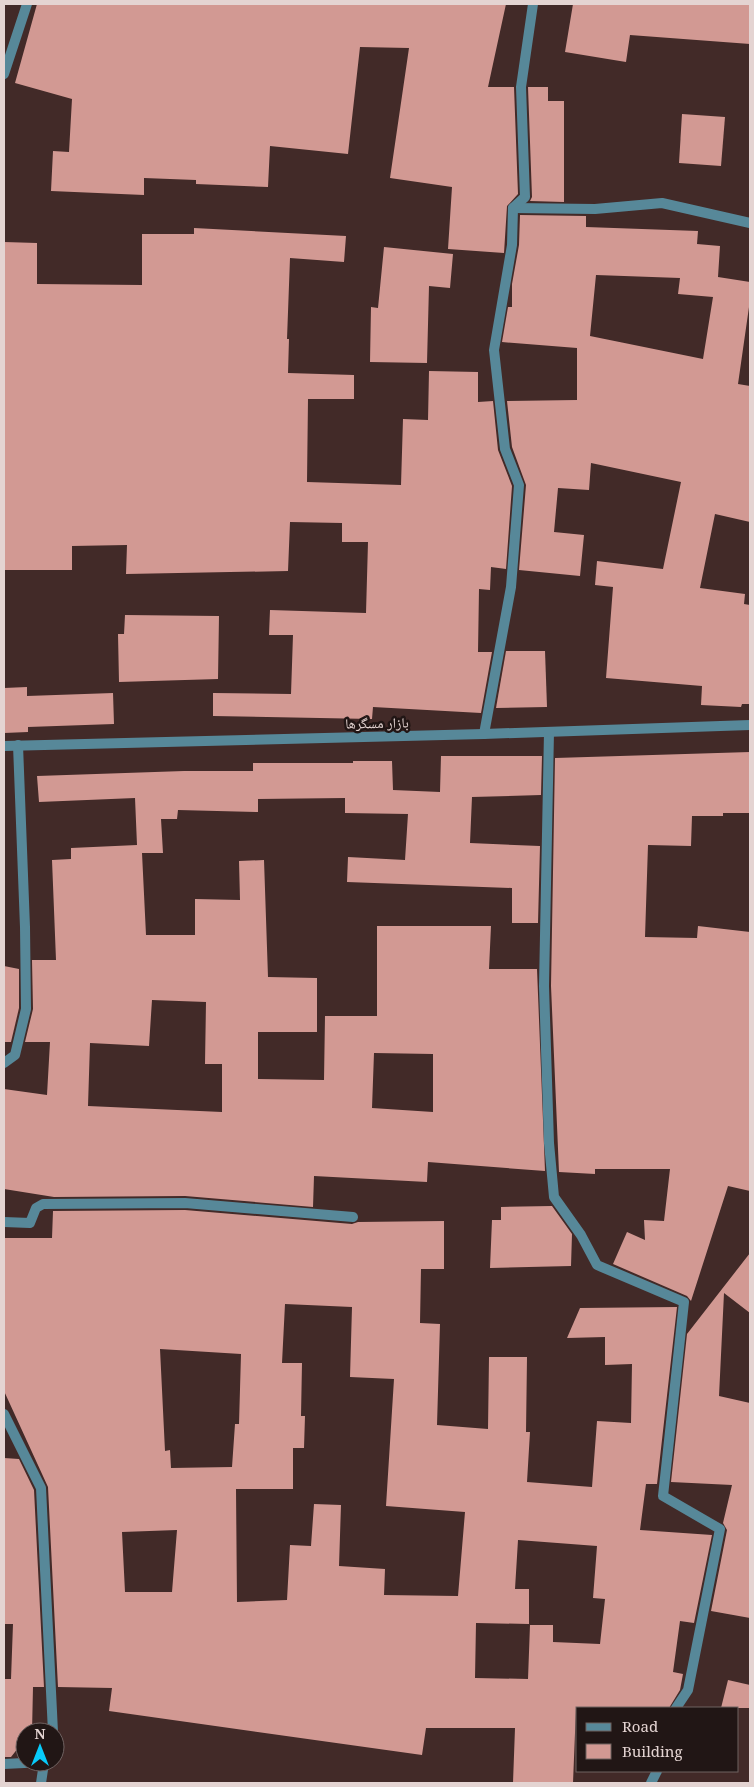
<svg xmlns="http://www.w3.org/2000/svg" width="754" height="1787" font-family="'Noto Serif','Noto Naskh Arabic',serif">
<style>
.building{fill:#d29993;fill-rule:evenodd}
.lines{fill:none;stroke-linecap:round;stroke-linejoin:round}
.minor{stroke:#578899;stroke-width:10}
.tertiary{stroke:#578899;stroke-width:10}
.labels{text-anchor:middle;stroke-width:5;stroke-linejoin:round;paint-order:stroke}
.street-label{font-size:14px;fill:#e4d4d2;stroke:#211615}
</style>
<rect width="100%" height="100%" fill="#422a28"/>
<!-- building -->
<g class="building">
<path d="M 37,4 L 506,4 L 488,87 L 514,87 L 518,194 L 507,206 L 504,253 L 448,249 L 452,187 L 390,178 L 409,48 L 360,47 L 348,154 L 270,146 L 268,187 L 196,184 L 196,180 L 144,178 L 144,195 L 51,191 L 53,151 L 69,152 L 72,99 L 15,83 Z"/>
<path d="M 573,4 L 750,4 L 750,44 L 630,35 L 626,62 L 565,52 Z"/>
<path d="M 528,87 L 548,87 L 548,101 L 564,101 L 564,202 L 530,201 L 532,197 Z"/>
<path d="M 682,114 L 725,117 L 721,166 L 679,163 Z"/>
<path d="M 520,215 L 586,216 L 586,227 L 698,231 L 697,244 L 720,246 L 718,277 L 750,282 L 750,300 L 738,384 L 750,386 L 750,522 L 715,514 L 700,588 L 745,594 L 744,604 L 750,605 L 750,704 L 742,704 L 741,707 L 701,705 L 702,686 L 606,678 L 613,587 L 595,585 L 597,561 L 663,569 L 681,482 L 591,463 L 589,490 L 558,488 L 554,532 L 584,535 L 580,576 L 519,570 L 526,485 L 512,447 L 507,401 L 577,400 L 577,348 L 502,342 L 508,307 L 512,307 L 512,284 L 519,245 ZM 596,275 L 680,278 L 678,294 L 713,297 L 703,359 L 590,336 Z"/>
<path d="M 194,228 L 346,236 L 344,262 L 290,258 L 287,339 L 289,339 L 288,373 L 354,375 L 354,399 L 308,399 L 307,482 L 401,485 L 403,419 L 428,420 L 429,371 L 478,372 L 478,402 L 493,401 L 498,450 L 512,486 L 506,569 L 491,567 L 490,590 L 479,589 L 478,652 L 492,652 L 481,713 L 373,707 L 372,719 L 213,716 L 213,693 L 291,694 L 293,635 L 269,635 L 270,610 L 366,613 L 368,542 L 342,542 L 342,523 L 290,522 L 288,571 L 126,574 L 127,545 L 72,546 L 72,570 L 4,570 L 4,242 L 37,243 L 37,284 L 142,285 L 142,234 L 194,234 Z"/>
<path d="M 384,247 L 453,254 L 450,288 L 429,286 L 427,363 L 370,362 L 371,307 L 378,308 Z"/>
<path d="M 125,615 L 219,616 L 218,679 L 119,682 L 118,634 L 124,634 Z"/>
<path d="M 506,651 L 545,651 L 547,707 L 496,708 Z"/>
<path d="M 27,687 L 27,696 L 113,693 L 114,724 L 28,727 L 28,732 L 4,733 L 4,688 Z"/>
<path d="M 750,752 L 750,813 L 723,813 L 723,816 L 692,816 L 691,846 L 648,845 L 645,937 L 697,938 L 698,926 L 750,932 L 750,1191 L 728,1186 L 691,1301 L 687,1296 L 613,1264 L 627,1232 L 645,1240 L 644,1220 L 664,1221 L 670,1169 L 595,1169 L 595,1174 L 559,1172 L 551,986 L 555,758 Z"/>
<path d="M 441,756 L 542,756 L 541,795 L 472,797 L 470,843 L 540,846 L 538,923 L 512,923 L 512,888 L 347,882 L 348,857 L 405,860 L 408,814 L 345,813 L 345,798 L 258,799 L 258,812 L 178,810 L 177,819 L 161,819 L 163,853 L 142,853 L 146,935 L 195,935 L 195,899 L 240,900 L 239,861 L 264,860 L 268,977 L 317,978 L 317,1032 L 258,1032 L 258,1079 L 324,1080 L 325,1016 L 377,1016 L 377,926 L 491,926 L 489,969 L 537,969 L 545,1171 L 428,1162 L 427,1182 L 314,1176 L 313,1207 L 185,1196 L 54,1197 L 4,1189 L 4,1089 L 47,1095 L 50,1042 L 25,1042 L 33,1009 L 32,960 L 56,960 L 52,860 L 71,859 L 71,848 L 137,845 L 135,798 L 39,802 L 37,776 L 184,771 L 253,771 L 253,763 L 353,763 L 353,761 L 392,761 L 393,790 L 440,792 ZM 152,1000 L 206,1002 L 205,1064 L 222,1064 L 222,1112 L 88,1106 L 90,1043 L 149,1046 ZM 374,1053 L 433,1054 L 433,1112 L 372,1108 Z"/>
<path d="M 4,966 L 19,969 L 19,1008 L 11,1042 L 4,1042 Z"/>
<path d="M 552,1206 L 572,1234 L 571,1266 L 490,1268 L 492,1220 L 501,1220 L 501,1207 Z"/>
<path d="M 185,1210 L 352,1224 L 358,1222 L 444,1221 L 444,1269 L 421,1269 L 420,1323 L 440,1324 L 437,1425 L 488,1429 L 489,1357 L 527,1357 L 526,1432 L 530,1432 L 527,1482 L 592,1487 L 597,1421 L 631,1423 L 632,1364 L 605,1365 L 605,1337 L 567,1338 L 580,1308 L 677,1307 L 657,1484 L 646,1484 L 640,1530 L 712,1535 L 694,1623 L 680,1621 L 673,1672 L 683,1674 L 680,1690 L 669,1708 L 576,1708 L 573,1783 L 513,1783 L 515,1728 L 426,1728 L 422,1755 L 109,1711 L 112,1688 L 58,1687 L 48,1487 L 4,1391 L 4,1238 L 52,1238 L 53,1211 ZM 285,1304 L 352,1307 L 350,1377 L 394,1379 L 386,1506 L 465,1512 L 458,1596 L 384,1595 L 385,1569 L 339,1566 L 341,1505 L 314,1504 L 311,1546 L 290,1545 L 287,1600 L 237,1602 L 236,1489 L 293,1489 L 293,1448 L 304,1448 L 305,1416 L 301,1416 L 302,1363 L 282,1363 ZM 160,1349 L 241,1354 L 239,1424 L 235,1424 L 232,1467 L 171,1468 L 170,1450 L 165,1451 ZM 177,1530 L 172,1592 L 125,1592 L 122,1532 ZM 518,1540 L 597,1546 L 593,1598 L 605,1599 L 600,1644 L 553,1642 L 553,1625 L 530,1625 L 528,1679 L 475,1678 L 476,1623 L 529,1624 L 529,1589 L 515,1589 Z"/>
<path d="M 750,1253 L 750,1313 L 724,1293 L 719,1396 L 750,1403 L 750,1618 L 711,1611 L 727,1530 L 723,1523 L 732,1485 L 671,1482 L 687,1334 Z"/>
<path d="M 4,1458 L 19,1459 L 34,1490 L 44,1687 L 33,1687 L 32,1732 L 25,1732 L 25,1743 L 22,1743 L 11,1757 L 4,1757 L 4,1679 L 11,1679 L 13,1624 L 4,1624 Z"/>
<path d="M 728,1680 L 750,1685 L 750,1708 L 721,1708 Z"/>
</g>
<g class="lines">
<!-- minor -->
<g class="minor">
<path d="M 4,74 L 27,4"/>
<path d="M 513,208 L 595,209 L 662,203 L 750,223"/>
<path d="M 549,732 L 544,986 L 549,1143 L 554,1197 L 581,1235 L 597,1265 L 684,1302 L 663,1496 L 720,1529 L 688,1690 L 676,1708"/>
<path d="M 484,734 L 511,587 L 519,485 L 505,449 L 494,350 L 512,245 L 513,208 L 525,197 L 521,87 L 533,4"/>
<path d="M 4,1063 L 15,1055 L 26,1009 L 25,927 L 18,745"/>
<path d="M 4,1222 L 30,1223 L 36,1208 L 43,1204 L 185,1203 L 353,1217"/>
<path d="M 4,1414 L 41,1488 L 53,1732"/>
<path d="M 4,1764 L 44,1762"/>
<path d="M 41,1783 L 44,1763"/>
<path d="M 651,1783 L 657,1771"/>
</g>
<!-- tertiary -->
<path class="tertiary" d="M 4,746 L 484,734 L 750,725"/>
</g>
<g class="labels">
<!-- street labels -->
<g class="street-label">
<text transform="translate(377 723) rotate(-1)" y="5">بازار مسگرها</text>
</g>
</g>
<!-- border -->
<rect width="754" height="1787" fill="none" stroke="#e4d4d2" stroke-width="10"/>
<!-- legend -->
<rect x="576" y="1707" width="162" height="65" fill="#211615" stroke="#6f6261"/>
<rect x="586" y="1723" width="25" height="8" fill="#578899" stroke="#6f6261"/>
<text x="622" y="1732" font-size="15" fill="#e4d4d2">Road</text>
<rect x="586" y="1744" width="25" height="15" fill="#d29993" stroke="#6f6261"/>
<text x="622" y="1757" font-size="15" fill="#e4d4d2">Building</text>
<!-- north arrow -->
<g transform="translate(40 1747)"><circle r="24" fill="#211615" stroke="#6f6261"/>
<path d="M0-4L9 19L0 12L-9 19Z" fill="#08cbfa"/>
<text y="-8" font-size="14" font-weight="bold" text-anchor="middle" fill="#e4d4d2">N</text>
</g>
</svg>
